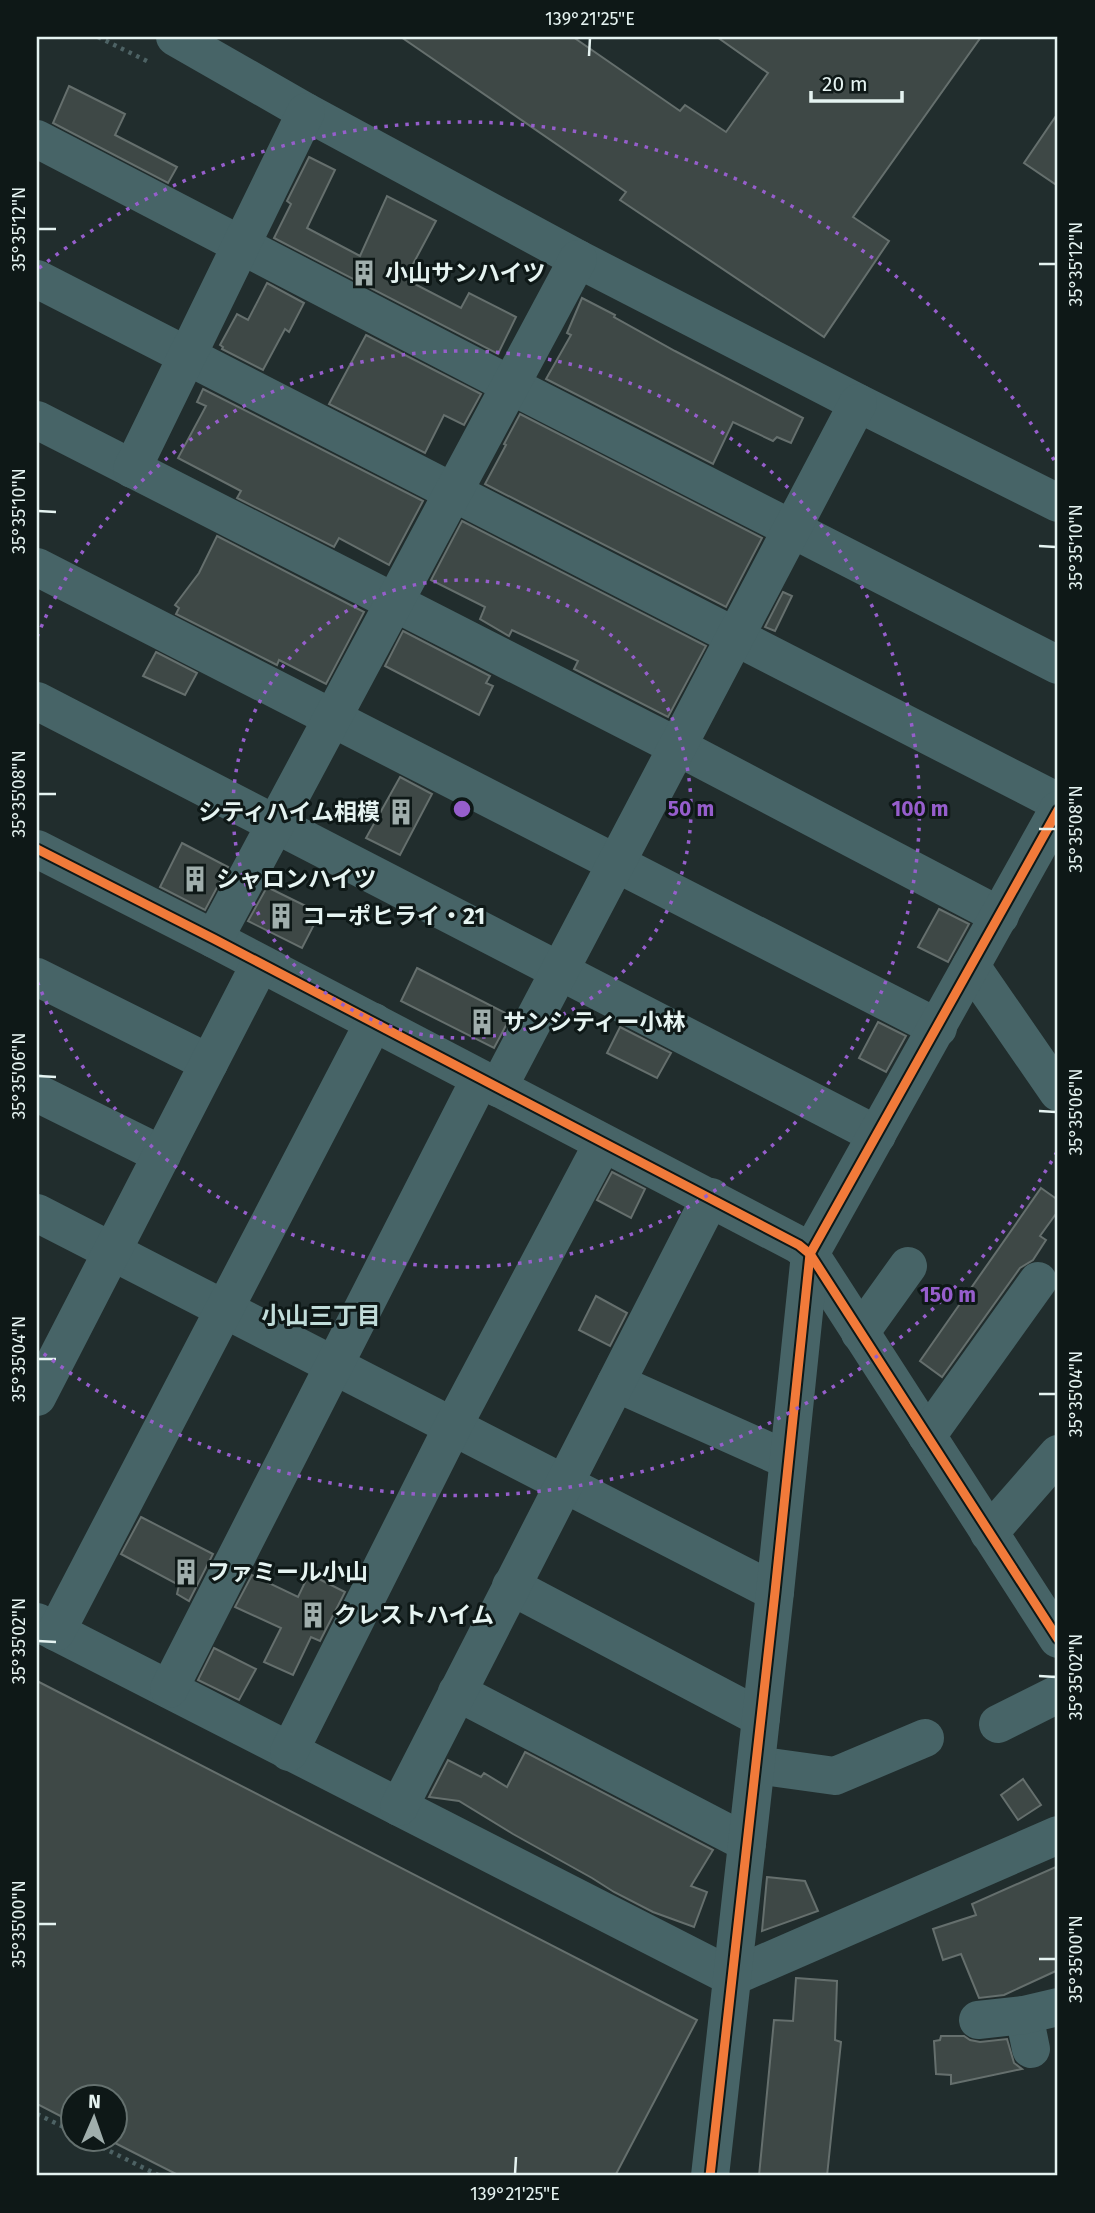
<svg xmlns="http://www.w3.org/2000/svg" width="1095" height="2213" font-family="'Fira Sans','Noto Sans JP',sans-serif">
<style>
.building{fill:#3e4846;stroke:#656f6d;stroke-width:2}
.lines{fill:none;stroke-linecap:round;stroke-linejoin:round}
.path{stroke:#4d6264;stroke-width:4.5;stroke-dasharray:3.5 5;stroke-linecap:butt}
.minor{stroke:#476467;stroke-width:38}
.cycleway-casing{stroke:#0e1817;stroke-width:13}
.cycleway{stroke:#f17a3a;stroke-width:9}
.ticks{fill:none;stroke:#e5f3f1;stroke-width:2.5}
.ring{fill:none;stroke:#965ecc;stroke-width:3.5;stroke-dasharray:3.5 7}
.labels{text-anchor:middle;stroke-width:6;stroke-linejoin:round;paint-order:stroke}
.poi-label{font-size:23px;font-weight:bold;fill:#e5f3f1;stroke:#0e1817;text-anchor:start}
.neighbourhood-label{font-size:24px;font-weight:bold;fill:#c0dcd9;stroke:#0e1817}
.centre{fill:#965ecc;stroke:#0e1817;stroke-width:3.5}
.ring-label{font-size:21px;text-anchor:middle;font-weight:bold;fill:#965ecc;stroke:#0e1817;stroke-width:6;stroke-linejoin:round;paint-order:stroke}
.neatline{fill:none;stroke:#e5f3f1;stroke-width:2.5}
.ticks-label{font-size:18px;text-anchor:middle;fill:#e5f3f1}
</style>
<rect width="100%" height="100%" fill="#212d2d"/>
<!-- building -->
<g class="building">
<path d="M 401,37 L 573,37 L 680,111 L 685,105 L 726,132 L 768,73 L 717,37 L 981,37 L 853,217 L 889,241 L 824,337 L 620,200 L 626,192 Z"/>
<path d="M 69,86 L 125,114 L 115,135 L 177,167 L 168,183 L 53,123 Z"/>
<path d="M 1058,113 L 1058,186 L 1024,163 Z"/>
<path d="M 309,157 L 335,170 L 307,228 L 360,256 L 387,196 L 436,221 L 405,279 L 461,308 L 469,293 L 516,317 L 498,354 L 274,238 L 291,204 L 287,201 Z"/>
<path d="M 267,283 L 304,303 L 289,332 L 285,329 L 263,370 L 222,349 L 223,347 L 220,345 L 237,314 L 248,320 Z"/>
<path d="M 582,298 L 615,315 L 614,317 L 675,351 L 803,418 L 791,443 L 777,437 L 773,441 L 733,422 L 713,464 L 546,379 L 571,335 L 567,333 Z"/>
<path d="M 366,335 L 481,394 L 464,425 L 444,415 L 425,453 L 329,404 Z"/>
<path d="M 203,389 L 423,501 L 389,565 L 339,538 L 334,547 L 237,498 L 241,491 L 178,458 L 206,406 L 197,402 Z"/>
<path d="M 520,414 L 762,538 L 726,607 L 485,484 L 506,445 L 504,444 Z"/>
<path d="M 462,521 L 706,646 L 668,717 L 574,669 L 578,661 L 512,630 L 509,636 L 480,619 L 485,607 L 431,580 Z"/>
<path d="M 217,536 L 364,612 L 326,684 L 279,660 L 277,665 L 176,614 L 179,608 L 175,605 L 199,573 Z"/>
<path d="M 783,592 L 792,596 L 775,631 L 765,627 Z"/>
<path d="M 403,631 L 490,676 L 486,683 L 493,686 L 479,715 L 385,666 Z"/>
<path d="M 156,652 L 197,673 L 185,695 L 143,676 Z"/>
<path d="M 400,777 L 432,794 L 400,855 L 366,838 Z"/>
<path d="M 182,843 L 228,867 L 205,910 L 160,887 Z"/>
<path d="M 267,887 L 320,913 L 302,948 L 248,921 Z"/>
<path d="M 939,909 L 969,924 L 948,962 L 918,947 Z"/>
<path d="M 417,968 L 511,1016 L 494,1048 L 401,1001 Z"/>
<path d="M 878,1022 L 906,1036 L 886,1072 L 859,1058 Z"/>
<path d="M 620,1027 L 671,1053 L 657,1078 L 607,1053 Z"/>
<path d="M 612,1172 L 645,1189 L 631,1218 L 597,1200 Z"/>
<path d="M 1041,1188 L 1058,1200 L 1058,1211 L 1040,1236 L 1046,1240 L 1033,1260 L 1020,1268 L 942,1377 L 920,1361 Z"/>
<path d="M 596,1296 L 627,1313 L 610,1346 L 579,1330 Z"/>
<path d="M 141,1517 L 213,1554 L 189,1601 L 177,1594 L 179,1585 L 121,1554 Z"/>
<path d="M 309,1574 L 345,1592 L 320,1641 L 311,1637 L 293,1675 L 264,1662 L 281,1628 L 235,1607 L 252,1575 L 298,1597 Z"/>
<path d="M 214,1648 L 256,1669 L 239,1700 L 198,1680 Z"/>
<path d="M 37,1681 L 697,2020 L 615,2176 L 180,2176 L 107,2139 L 116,2139 L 116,2097 L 74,2097 L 74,2123 L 37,2104 Z"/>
<path d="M 525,1752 L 713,1850 L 691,1886 L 707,1892 L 694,1927 L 653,1912 L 614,1892 L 592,1878 L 513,1834 L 459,1801 L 429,1797 L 448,1760 L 481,1777 L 484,1773 L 507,1787 Z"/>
<path d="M 1023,1779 L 1041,1805 L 1018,1820 L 1001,1795 Z"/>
<path d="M 1058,1866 L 1058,1970 L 1004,1995 L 979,1998 L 961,1954 L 943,1960 L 933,1929 L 976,1915 L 972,1904 Z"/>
<path d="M 767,1877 L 805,1881 L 818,1911 L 762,1931 Z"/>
<path d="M 796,1978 L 837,1981 L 835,2040 L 841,2042 L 827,2176 L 759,2176 L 774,2020 L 793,2021 Z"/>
<path d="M 941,2036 L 964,2036 L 970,2040 L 980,2042 L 1007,2039 L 1014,2063 L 1022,2069 L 951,2084 L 951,2075 L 936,2074 L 934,2041 L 940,2040 Z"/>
</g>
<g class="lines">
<!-- path -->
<g class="path">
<path d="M 98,37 L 151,63"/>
<path d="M 37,2114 L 74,2132"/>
<path d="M 87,2140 L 160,2176"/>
</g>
<!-- minor -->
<g class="minor">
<path d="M 175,37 L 306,112 L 578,259 L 858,403 L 1058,503"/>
<path d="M 37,139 L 510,385 L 1058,665"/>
<path d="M 37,279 L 1058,802"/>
<path d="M 37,420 L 678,747 L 1000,916"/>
<path d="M 132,469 L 306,112"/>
<path d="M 37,567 L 938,1028"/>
<path d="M 37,701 L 877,1135"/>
<path d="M 37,849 L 214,939 L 799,1245 L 810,1254 L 1058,1639"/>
<path d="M 214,939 L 578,259"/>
<path d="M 971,966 L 1058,1092"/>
<path d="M 37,977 L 209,1063"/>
<path d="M 498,1088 L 858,403"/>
<path d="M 37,1093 L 162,1155"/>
<path d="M 37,1213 L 775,1592"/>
<path d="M 860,1333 L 908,1266"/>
<path d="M 616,1383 L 788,1460"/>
<path d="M 37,1397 L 260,964"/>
<path d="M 927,1436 L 1038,1281"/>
<path d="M 989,1533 L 1058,1454"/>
<path d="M 511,1586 L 761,1718"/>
<path d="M 37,1622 L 732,1977"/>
<path d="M 56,1632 L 374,1022"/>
<path d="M 169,1689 L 480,1079"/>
<path d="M 457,1692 L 747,1843"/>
<path d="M 998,1724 L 1058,1694"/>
<path d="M 289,1752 L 453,1426 L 603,1143"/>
<path d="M 756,1765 L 835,1776 L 925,1738"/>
<path d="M 399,1807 L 711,1197"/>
<path d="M 732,1977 L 1058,1835"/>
<path d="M 1024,2015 L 1031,2049"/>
<path d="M 978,2020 L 1024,2015 L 1058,2007"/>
<path d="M 710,2176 L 775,1592 L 810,1254 L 1058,810"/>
</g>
<!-- cycleway casing -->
<g class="cycleway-casing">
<g id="cycleway">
<path d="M 37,849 L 214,939 L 799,1245 L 810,1254 L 1058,1639"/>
<path d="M 710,2176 L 775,1592 L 810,1254 L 1058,810"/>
</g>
</g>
<!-- cycleway -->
<use href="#cycleway" class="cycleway"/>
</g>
<!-- ticks -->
<path class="ticks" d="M 589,56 L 590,38M 38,229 L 56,229M 1039,264 L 1056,264M 38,511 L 56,512M 1039,546 L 1056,547M 38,794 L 56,794M 1039,829 L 1056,829M 38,1076 L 56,1077M 1039,1111 L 1056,1112M 38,1359 L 56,1359M 1039,1394 L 1056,1394M 38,1641 L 56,1642M 1039,1676 L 1056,1677M 38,1924 L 56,1924M 1039,1959 L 1056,1959M 515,2174 L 516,2157"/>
<!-- distance rings -->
<g class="ring">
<circle cx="462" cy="809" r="229"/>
<path d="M37 637A458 458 0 1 1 37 981"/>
<path d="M1057 1152A687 687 0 0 1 39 1350M39 268A687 687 0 0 1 1057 465"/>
</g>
<!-- icons -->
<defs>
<g id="building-bare" transform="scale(2.1)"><path d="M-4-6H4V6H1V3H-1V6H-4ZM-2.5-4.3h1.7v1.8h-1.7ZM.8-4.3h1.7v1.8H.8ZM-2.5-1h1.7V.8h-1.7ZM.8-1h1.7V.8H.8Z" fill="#a0aeac" stroke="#0e1817" stroke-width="2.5" paint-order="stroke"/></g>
</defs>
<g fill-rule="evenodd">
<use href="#building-bare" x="364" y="273"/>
<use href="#building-bare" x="401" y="812"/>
<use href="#building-bare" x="195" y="879"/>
<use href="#building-bare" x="281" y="916"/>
<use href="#building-bare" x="482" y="1022"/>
<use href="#building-bare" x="186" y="1572"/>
<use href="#building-bare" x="313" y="1615"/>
</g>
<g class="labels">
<!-- poi labels -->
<g class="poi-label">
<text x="385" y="281">小山サンハイツ</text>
<text x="380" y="820" text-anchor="end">シティハイム相模</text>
<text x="216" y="887">シャロンハイツ</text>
<text x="302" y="924">コーポヒライ・21</text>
<text x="503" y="1030">サンシティー小林</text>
<text x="207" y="1580">ファミール小山</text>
<text x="334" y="1623">クレストハイム</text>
</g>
<!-- neighbourhood labels -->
<g class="neighbourhood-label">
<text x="321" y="1324">小山三丁目</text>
</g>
</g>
<circle cx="462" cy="809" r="10" class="centre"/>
<g class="ring-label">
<text x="691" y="816">50 m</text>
<text x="920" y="816">100 m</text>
<text x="948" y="1302">150 m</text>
</g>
<!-- border -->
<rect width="1095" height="2213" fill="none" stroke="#0e1817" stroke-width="77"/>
<!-- north arrow -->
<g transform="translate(94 2118) rotate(2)"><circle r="33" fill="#0e1817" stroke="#64706e" stroke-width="2"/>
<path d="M0-5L12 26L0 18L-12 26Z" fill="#a0aeac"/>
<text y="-10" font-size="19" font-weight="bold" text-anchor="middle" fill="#e5f3f1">N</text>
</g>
<!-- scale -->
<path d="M811 91v10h91v-10" fill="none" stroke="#e5f3f1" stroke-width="3.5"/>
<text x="822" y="91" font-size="21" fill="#e5f3f1" stroke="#0e1817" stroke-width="5" paint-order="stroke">20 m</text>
<rect x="38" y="38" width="1018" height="2136" class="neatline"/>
<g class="ticks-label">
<text x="590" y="25">139°21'25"E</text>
<text transform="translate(19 229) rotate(-90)" y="6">35°35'12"N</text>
<text transform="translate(1076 264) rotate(-90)" y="6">35°35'12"N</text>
<text transform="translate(19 511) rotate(-90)" y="6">35°35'10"N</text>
<text transform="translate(1076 547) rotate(-90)" y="6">35°35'10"N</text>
<text transform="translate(19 794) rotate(-90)" y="6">35°35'08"N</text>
<text transform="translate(1076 829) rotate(-90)" y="6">35°35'08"N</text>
<text transform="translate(19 1076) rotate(-90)" y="6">35°35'06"N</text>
<text transform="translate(1076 1112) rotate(-90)" y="6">35°35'06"N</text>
<text transform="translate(19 1359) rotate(-90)" y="6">35°35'04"N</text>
<text transform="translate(1076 1394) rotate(-90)" y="6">35°35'04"N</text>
<text transform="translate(19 1641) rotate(-90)" y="6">35°35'02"N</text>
<text transform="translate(1076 1677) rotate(-90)" y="6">35°35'02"N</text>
<text transform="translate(19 1924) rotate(-90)" y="6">35°35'00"N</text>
<text transform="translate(1076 1959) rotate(-90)" y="6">35°35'00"N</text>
<text x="515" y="2200">139°21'25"E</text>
</g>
</svg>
